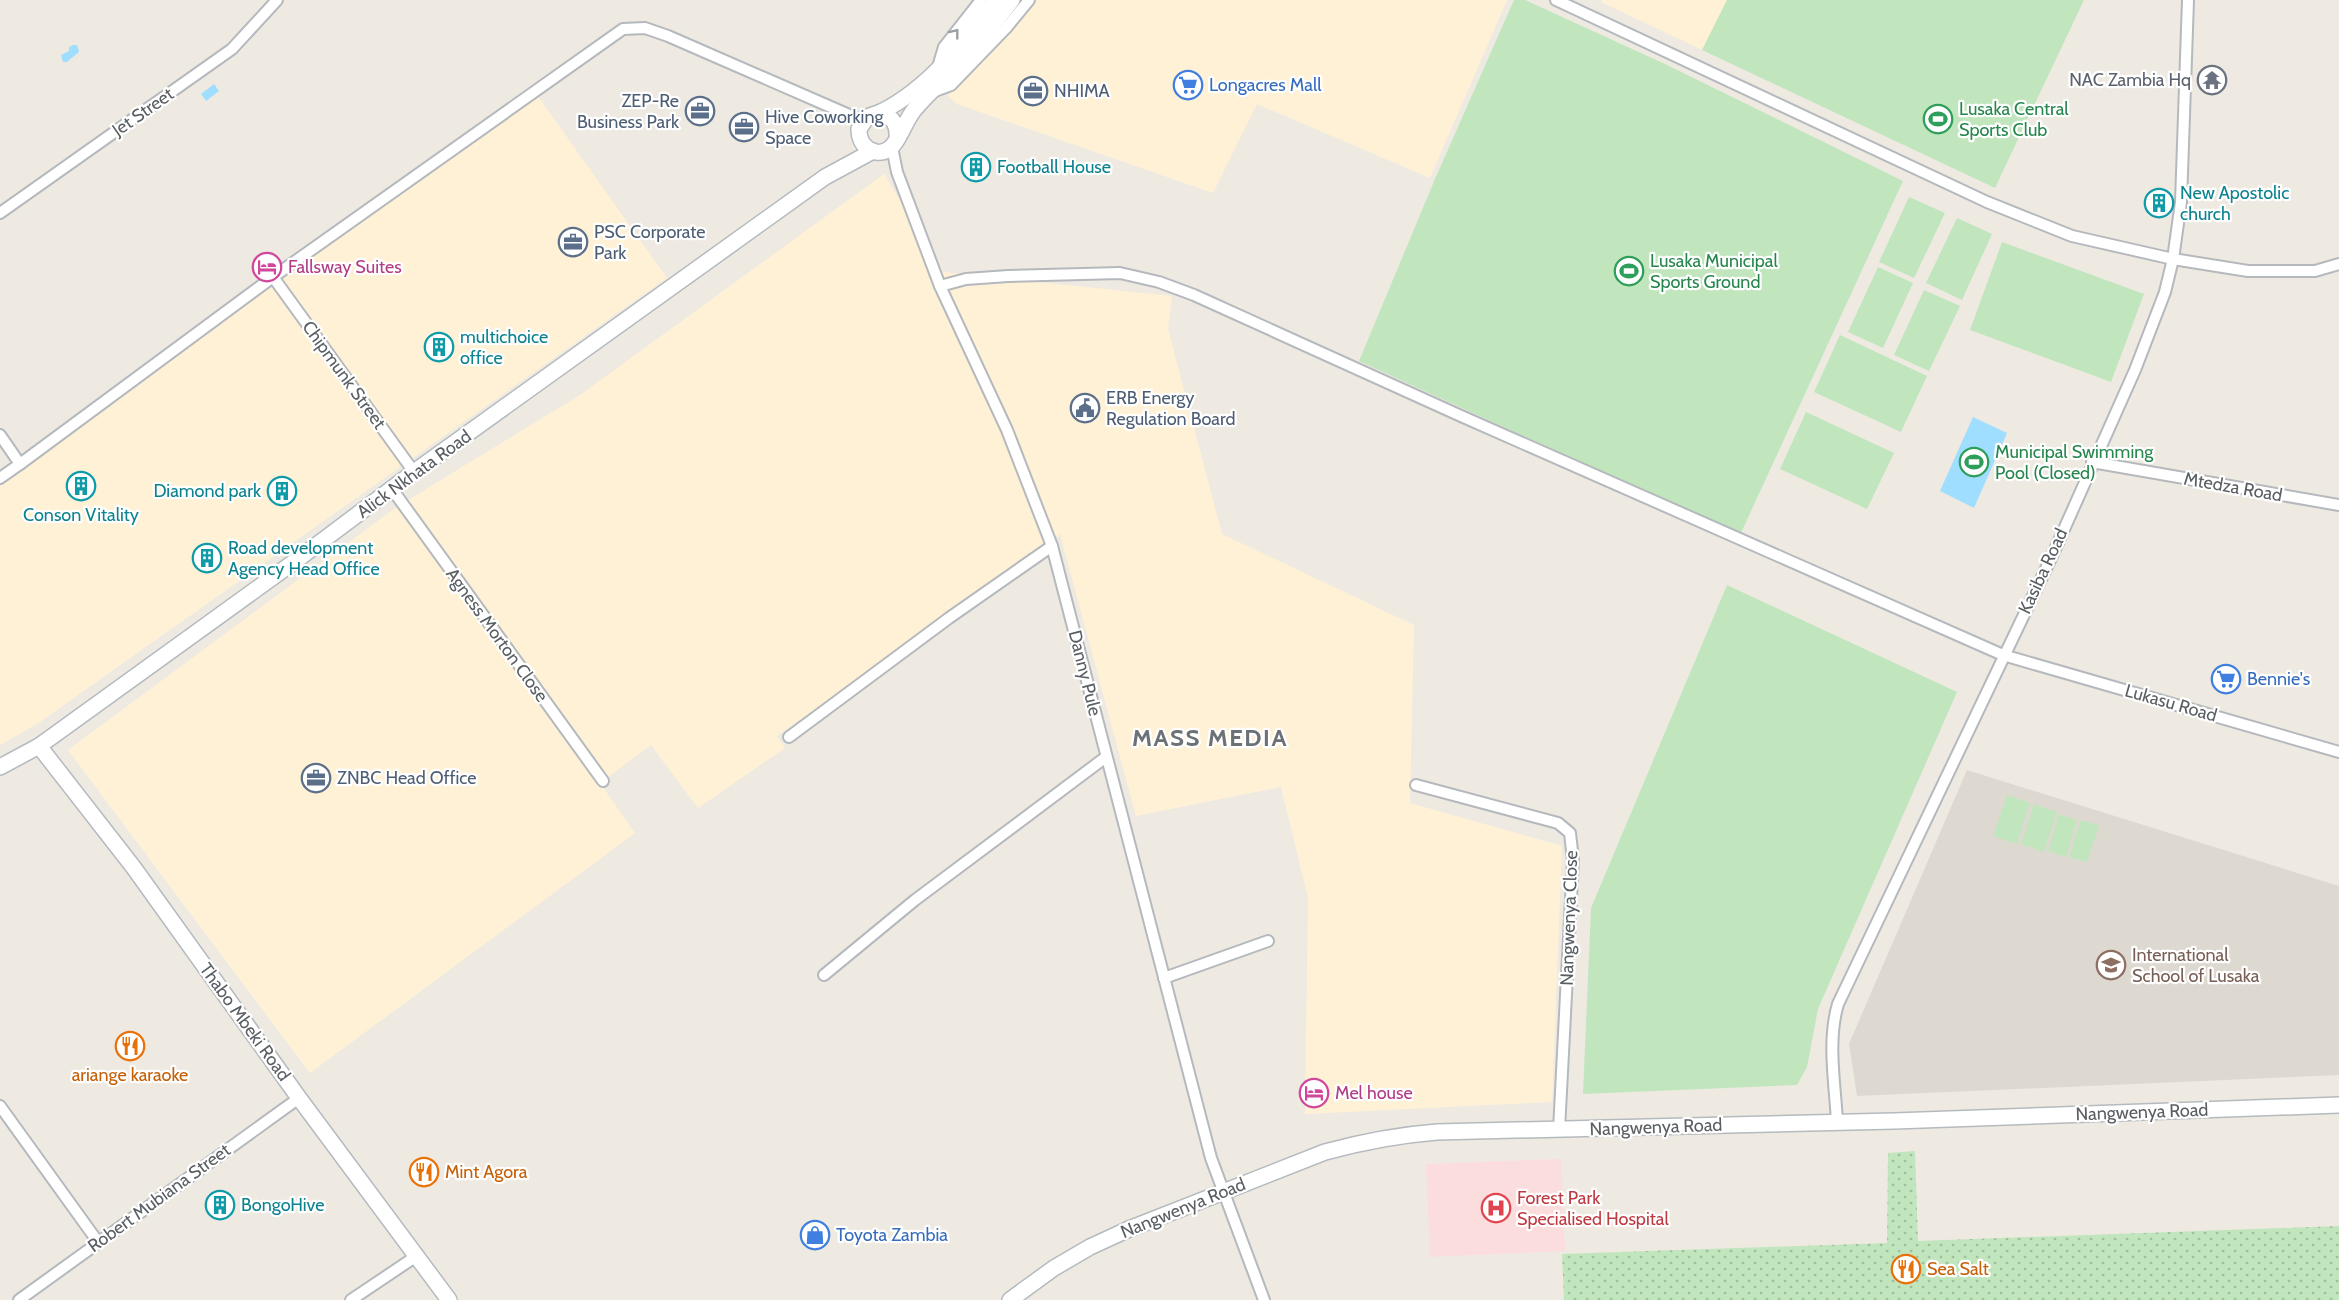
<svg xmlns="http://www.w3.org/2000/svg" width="2339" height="1300" font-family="Cabin,sans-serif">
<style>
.commercial{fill:#fff1d6}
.education{fill:#ded9d0}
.medical{fill:#fcdddd}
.grass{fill:#c1e6bd}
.park{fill:url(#park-dots)}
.water{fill:#a0deff}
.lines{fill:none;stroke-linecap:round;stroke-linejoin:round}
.street-casing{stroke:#b5b9bd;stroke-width:14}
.secondary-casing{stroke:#b5babf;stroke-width:18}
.street{stroke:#fff;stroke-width:10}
.secondary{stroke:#fff;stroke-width:15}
.oneway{stroke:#9c9fa1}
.labels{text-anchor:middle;stroke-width:4.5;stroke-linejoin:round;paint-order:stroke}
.worship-label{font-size:18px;fill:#5b616d;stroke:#fff;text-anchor:end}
.shop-label{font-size:18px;fill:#366cbe;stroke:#fff;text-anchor:start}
.service-label{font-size:18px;fill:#4e5e75;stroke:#fff;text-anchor:start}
.leisure-label{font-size:18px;fill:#27864d;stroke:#fff;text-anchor:start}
.street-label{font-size:18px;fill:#5a5f63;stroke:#fff}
.culture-label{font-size:18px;fill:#0d838f;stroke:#fff;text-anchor:start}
.hotel-label{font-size:18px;fill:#b23c85;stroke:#fff;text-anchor:start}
.education-label{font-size:18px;fill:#785e54;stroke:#fff;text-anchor:start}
.food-label{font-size:18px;fill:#c56008;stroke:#fff;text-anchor:start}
.health-label{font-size:18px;fill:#be3a42;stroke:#fff;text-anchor:start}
.district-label{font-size:24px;font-weight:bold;letter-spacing:1.5px;fill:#6b7175;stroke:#fff}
</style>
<defs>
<pattern id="park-dots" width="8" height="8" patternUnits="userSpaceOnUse" patternTransform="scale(1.5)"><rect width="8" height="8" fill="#c1e6bd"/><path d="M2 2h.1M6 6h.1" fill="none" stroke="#a0be9d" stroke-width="1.8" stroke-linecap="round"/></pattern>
</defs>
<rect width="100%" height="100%" fill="#eeeae2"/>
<!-- commercial -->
<g class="commercial">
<path d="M 1017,0 L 1507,0 L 1430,178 L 1257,104 L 1213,193 L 957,104 L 948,96 Z"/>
<path d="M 1602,0 L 1727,0 L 1702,50 L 1601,2 Z"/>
<path d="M 535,92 L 667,278 L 37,724 L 0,745 L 0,481 Z"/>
<path d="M 884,174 L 943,272 L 1172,296 L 1168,329 L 1222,534 L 1414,625 L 1410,803 L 1562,846 L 1552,1102 L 1305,1114 L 1308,898 L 1281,787 L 1136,816 L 1060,534 L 777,736 L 785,748 L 698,808 L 651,745 L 600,783 L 635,833 L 310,1073 L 68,750 L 395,508 L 580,395 Z"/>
</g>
<!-- education -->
<path class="education" d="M 1967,770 L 2339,886 L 2339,1075 L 1857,1096 L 1849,1044 Z"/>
<!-- medical -->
<path class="medical" d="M 1561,1159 L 1565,1251 L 1430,1257 L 1426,1164 Z"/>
<!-- grass -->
<g class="grass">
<path d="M 1514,0 L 1525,0 L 1665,64 L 1903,181 L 1740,535 L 1359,361 L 1435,179 Z"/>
<path d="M 1727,0 L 2084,0 L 1995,188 L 1702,50 Z"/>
<path d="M 1909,197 L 1945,213 L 1914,278 L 1879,262 Z"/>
<path d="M 1957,218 L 1992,234 L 1962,300 L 1926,283 Z"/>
<path d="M 2002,242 L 2144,294 L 2111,382 L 1970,330 Z"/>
<path d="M 1878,267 L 1913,283 L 1883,348 L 1848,332 Z"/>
<path d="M 1924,290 L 1960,306 L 1929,371 L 1894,355 Z"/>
<path d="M 1840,335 L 1927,376 L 1901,432 L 1814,392 Z"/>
<path d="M 1806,412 L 1894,453 L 1867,509 L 1780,469 Z"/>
<path d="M 1727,585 L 1957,692 L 1818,1009 L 1807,1067 L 1797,1085 L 1583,1094 L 1591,908 Z"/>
<path d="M 2007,795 L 2030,803 L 2017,844 L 1993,836 Z"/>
<path d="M 2034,804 L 2057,812 L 2044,852 L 2021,844 Z"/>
<path d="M 2059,814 L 2077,820 L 2066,857 L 2048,851 Z"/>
<path d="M 2081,820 L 2099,825 L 2087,862 L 2069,857 Z"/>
</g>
<!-- park -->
<path class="park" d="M 1915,1151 L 1918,1241 L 2339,1226 L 2339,1300 L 1564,1300 L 1562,1254 L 1887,1243 L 1888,1153 Z"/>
<!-- water -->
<g class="water">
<path d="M 73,45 L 77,45 L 79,52 L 67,62 L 63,62 L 61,55 L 69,51 L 69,47 Z"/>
<path d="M 214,84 L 219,91 L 206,101 L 201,94 Z"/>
<path d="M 1973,417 L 2007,433 L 1974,508 L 1940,491 Z"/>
</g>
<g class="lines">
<!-- street casing -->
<g class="street-casing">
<g id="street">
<path d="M 1556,0 L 1987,202 L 2072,236 L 2173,259 L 2248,271 L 2315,271 L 2339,264"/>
<path d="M 938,67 L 944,47 L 981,0"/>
<path d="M 935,91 L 951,85 L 1006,28 L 1029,0"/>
<path d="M 892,147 L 897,172 L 940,286 L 1007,430 L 1052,546 L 1211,1158 L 1264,1300"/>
<path d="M 0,213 L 232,49 L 277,0"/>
<path d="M 273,277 L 414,472"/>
<path d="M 940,286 L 966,279 L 1008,276 L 1120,273 L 1159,282 L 1194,295 L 1461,416 L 2003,655 L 2339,752"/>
<path d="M 0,435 L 20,464 L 0,478"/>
<path d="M 2092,462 L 2339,505"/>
<path d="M 20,464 L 273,277 L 623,29 L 645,28 L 668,36 L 863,121"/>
<path d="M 392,489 L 603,781"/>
<path d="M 789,737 L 949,618 L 1052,546"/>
<path d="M 1416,785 L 1558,823 L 1570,833 L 1573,860 L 1559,1130"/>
<path d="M 824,975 L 915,900 L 1106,757"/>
<path d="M 1164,978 L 1268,941"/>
<path d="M 0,1106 L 98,1242"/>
<path d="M 1837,1122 C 1835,1083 1827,1041 1838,1004 L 2053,554 L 2135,370 L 2165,292 L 2173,259 L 2181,202 L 2188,0"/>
<path d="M 19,1300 L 299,1098"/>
<path d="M 351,1300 L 418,1255"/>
</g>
</g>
<!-- secondary casing -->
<g class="secondary-casing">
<g id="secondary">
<path d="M 881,112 C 929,88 964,42 996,0"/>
<path d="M 897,138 C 898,124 893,118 881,112 L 867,117 L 859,129 C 858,145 874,159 889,149 C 899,142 905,121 914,110 C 929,92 946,78 962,61 C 980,42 996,21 1012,0"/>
<path d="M 39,746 L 134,868 L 299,1098 L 449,1300"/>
<path d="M 0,767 L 39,746 L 298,559 L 414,472 L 825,177 L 873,151"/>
<path d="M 1010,1300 L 1054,1268 L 1090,1247 L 1129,1229 L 1325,1152 C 1362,1142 1398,1135 1437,1132 L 1894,1121 L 2339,1105"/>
</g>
</g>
<!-- street -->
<use href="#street" class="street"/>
<!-- secondary -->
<use href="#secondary" class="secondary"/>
</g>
<!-- one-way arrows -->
<defs><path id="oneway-chevron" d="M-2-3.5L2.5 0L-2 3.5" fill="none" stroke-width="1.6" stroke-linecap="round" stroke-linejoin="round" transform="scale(1.5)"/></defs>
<use class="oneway" href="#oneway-chevron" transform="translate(955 33) rotate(-52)"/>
<!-- icons -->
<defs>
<g id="temple-ring" transform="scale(1.5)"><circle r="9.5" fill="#fff" stroke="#6b7280" stroke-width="1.5"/><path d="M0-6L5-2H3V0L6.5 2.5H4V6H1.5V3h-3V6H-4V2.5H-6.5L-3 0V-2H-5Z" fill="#6b7280"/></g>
<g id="supermarket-ring" transform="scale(1.5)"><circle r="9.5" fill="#fff" stroke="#3f7fe0" stroke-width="1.5"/><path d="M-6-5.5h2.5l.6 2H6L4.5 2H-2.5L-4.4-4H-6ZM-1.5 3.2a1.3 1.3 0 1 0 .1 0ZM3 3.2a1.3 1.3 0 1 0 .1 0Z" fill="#3f7fe0"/></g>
<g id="office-ring" transform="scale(1.5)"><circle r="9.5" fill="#fff" stroke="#5c6f8a" stroke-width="1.5"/><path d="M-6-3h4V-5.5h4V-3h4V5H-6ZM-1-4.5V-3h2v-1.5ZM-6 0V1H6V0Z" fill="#5c6f8a"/></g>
<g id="stadium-ring" transform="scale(1.5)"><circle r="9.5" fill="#fff" stroke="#2e9e5b" stroke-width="1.5"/><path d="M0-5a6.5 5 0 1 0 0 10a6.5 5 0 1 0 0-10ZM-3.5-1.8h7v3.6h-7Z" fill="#2e9e5b"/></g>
<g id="building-ring" transform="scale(1.5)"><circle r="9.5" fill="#fff" stroke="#0f9aa8" stroke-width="1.5"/><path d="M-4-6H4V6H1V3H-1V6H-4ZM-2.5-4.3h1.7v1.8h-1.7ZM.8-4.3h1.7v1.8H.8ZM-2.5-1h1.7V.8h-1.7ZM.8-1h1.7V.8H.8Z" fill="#0f9aa8"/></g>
<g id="hotel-ring" transform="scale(1.5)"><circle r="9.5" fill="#fff" stroke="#d1479c" stroke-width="1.5"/><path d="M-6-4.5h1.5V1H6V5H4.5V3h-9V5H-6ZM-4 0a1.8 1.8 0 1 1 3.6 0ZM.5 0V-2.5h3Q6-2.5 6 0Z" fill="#d1479c"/></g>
<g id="civic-ring" transform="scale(1.5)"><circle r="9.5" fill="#fff" stroke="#5c6f8a" stroke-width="1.5"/><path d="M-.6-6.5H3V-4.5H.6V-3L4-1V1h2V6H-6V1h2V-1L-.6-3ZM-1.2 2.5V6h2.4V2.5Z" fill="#5c6f8a"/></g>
<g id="school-ring" transform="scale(1.5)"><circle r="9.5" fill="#fff" stroke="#8d6e63" stroke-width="1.5"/><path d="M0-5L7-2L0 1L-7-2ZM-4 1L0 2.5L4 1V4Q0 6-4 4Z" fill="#8d6e63"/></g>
<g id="restaurant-ring" transform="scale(1.5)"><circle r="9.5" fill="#fff" stroke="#e8710a" stroke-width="1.5"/><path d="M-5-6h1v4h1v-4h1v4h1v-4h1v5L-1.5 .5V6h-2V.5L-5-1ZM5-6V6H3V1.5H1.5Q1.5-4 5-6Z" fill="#e8710a"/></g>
<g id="hospital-ring" transform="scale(1.5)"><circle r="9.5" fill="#fff" stroke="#e0444e" stroke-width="1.5"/><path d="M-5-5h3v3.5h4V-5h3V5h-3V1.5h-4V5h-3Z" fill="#e0444e"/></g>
<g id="shop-ring" transform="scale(1.5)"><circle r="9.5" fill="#fff" stroke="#3f7fe0" stroke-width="1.5"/><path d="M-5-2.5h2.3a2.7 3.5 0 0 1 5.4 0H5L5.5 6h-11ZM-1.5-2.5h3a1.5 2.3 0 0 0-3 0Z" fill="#3f7fe0"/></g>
</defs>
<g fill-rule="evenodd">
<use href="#temple-ring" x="2212" y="80"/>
<use href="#supermarket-ring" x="1188" y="85"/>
<use href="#office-ring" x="1033" y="91"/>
<use href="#office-ring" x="700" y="111"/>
<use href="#stadium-ring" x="1938" y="119"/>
<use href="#office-ring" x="744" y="127"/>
<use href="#building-ring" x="976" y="167"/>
<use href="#building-ring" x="2159" y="203"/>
<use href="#office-ring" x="573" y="242"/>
<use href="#hotel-ring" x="267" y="267"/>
<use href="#stadium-ring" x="1629" y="271"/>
<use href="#building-ring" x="439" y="347"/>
<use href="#civic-ring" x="1085" y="408"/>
<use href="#stadium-ring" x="1974" y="462"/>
<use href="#building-ring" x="81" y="486"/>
<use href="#building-ring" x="282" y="491"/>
<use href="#building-ring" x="207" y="558"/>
<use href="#supermarket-ring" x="2226" y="679"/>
<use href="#office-ring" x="316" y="778"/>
<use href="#school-ring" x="2111" y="965"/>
<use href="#restaurant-ring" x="130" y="1046"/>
<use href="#hotel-ring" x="1314" y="1093"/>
<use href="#restaurant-ring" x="424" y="1172"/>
<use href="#building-ring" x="220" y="1205"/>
<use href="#hospital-ring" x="1496" y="1208"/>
<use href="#shop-ring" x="815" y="1235"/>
<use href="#restaurant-ring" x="1906" y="1269"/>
</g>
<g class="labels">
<!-- worship labels -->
<g class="worship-label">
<text x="2191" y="86">NAC Zambia Hq</text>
</g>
<!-- shop labels -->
<g class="shop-label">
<text x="1209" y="91">Longacres Mall</text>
<text x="2247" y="685">Bennie's</text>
<text x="836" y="1241">Toyota Zambia</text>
</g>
<!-- service labels -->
<g class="service-label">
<text x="1054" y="97">NHIMA</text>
<text x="679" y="107" text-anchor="end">ZEP-Re<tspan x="679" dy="21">Business Park</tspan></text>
<text x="765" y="123">Hive Coworking<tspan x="765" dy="21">Space</tspan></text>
<text x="594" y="238">PSC Corporate<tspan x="594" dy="21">Park</tspan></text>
<text x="1106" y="404">ERB Energy<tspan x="1106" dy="21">Regulation Board</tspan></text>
<text x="337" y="784">ZNBC Head Office</text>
</g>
<!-- leisure labels -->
<g class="leisure-label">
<text x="1959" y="115">Lusaka Central<tspan x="1959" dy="21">Sports Club</tspan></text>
<text x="1650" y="267">Lusaka Municipal<tspan x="1650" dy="21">Sports Ground</tspan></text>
<text x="1995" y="458">Municipal Swimming<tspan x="1995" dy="21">Pool (Closed)</tspan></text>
</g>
<!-- street labels -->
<g class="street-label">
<text transform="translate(143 112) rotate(-35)" y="6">Jet Street</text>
<text transform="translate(344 375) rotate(54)" y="6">Chipmunk Street</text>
<text transform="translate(414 474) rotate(-36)" y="6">Alick Nkhata Road</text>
<text transform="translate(2233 487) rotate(10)" y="6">Mtedza Road</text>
<text transform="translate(2043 571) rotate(-65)" y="6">Kasiba Road</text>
<text transform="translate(497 635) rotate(54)" y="6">Agness Morton Close</text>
<text transform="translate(1085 673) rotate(76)" y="6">Danny Pule</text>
<text transform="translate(2171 703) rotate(16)" y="6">Lukasu Road</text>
<text transform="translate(1569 918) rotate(-88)" y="6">Nangwenya Close</text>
<text transform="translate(245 1022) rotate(54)" y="6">Thabo Mbeki Road</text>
<text transform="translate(2142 1112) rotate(-2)" y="6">Nangwenya Road</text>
<text transform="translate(1656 1127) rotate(-2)" y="6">Nangwenya Road</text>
<text transform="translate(159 1198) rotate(-36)" y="6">Robert Mubiana Street</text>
<text transform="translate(1183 1208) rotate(-22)" y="6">Nangwenya Road</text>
</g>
<!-- culture labels -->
<g class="culture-label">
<text x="997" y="173">Football House</text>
<text x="2180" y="199">New Apostolic<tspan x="2180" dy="21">church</tspan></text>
<text x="460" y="343">multichoice<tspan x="460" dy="21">office</tspan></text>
<text x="261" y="497" text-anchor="end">Diamond park</text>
<text x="81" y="521" text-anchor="middle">Conson Vitality</text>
<text x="228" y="554">Road development<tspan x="228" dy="21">Agency Head Office</tspan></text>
<text x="241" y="1211">BongoHive</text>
</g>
<!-- hotel labels -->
<g class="hotel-label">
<text x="288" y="273">Fallsway Suites</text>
<text x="1335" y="1099">Mel house</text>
</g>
<!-- education labels -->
<g class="education-label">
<text x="2132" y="961">International<tspan x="2132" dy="21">School of Lusaka</tspan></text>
</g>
<!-- food labels -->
<g class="food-label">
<text x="130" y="1081" text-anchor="middle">ariange karaoke</text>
<text x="445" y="1178">Mint Agora</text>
<text x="1927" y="1275">Sea Salt</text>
</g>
<!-- health labels -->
<g class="health-label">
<text x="1517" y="1204">Forest Park<tspan x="1517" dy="21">Specialised Hospital</tspan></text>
</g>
<!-- district labels -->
<g class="district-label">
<text x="1210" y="746">MASS MEDIA</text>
</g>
</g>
</svg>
